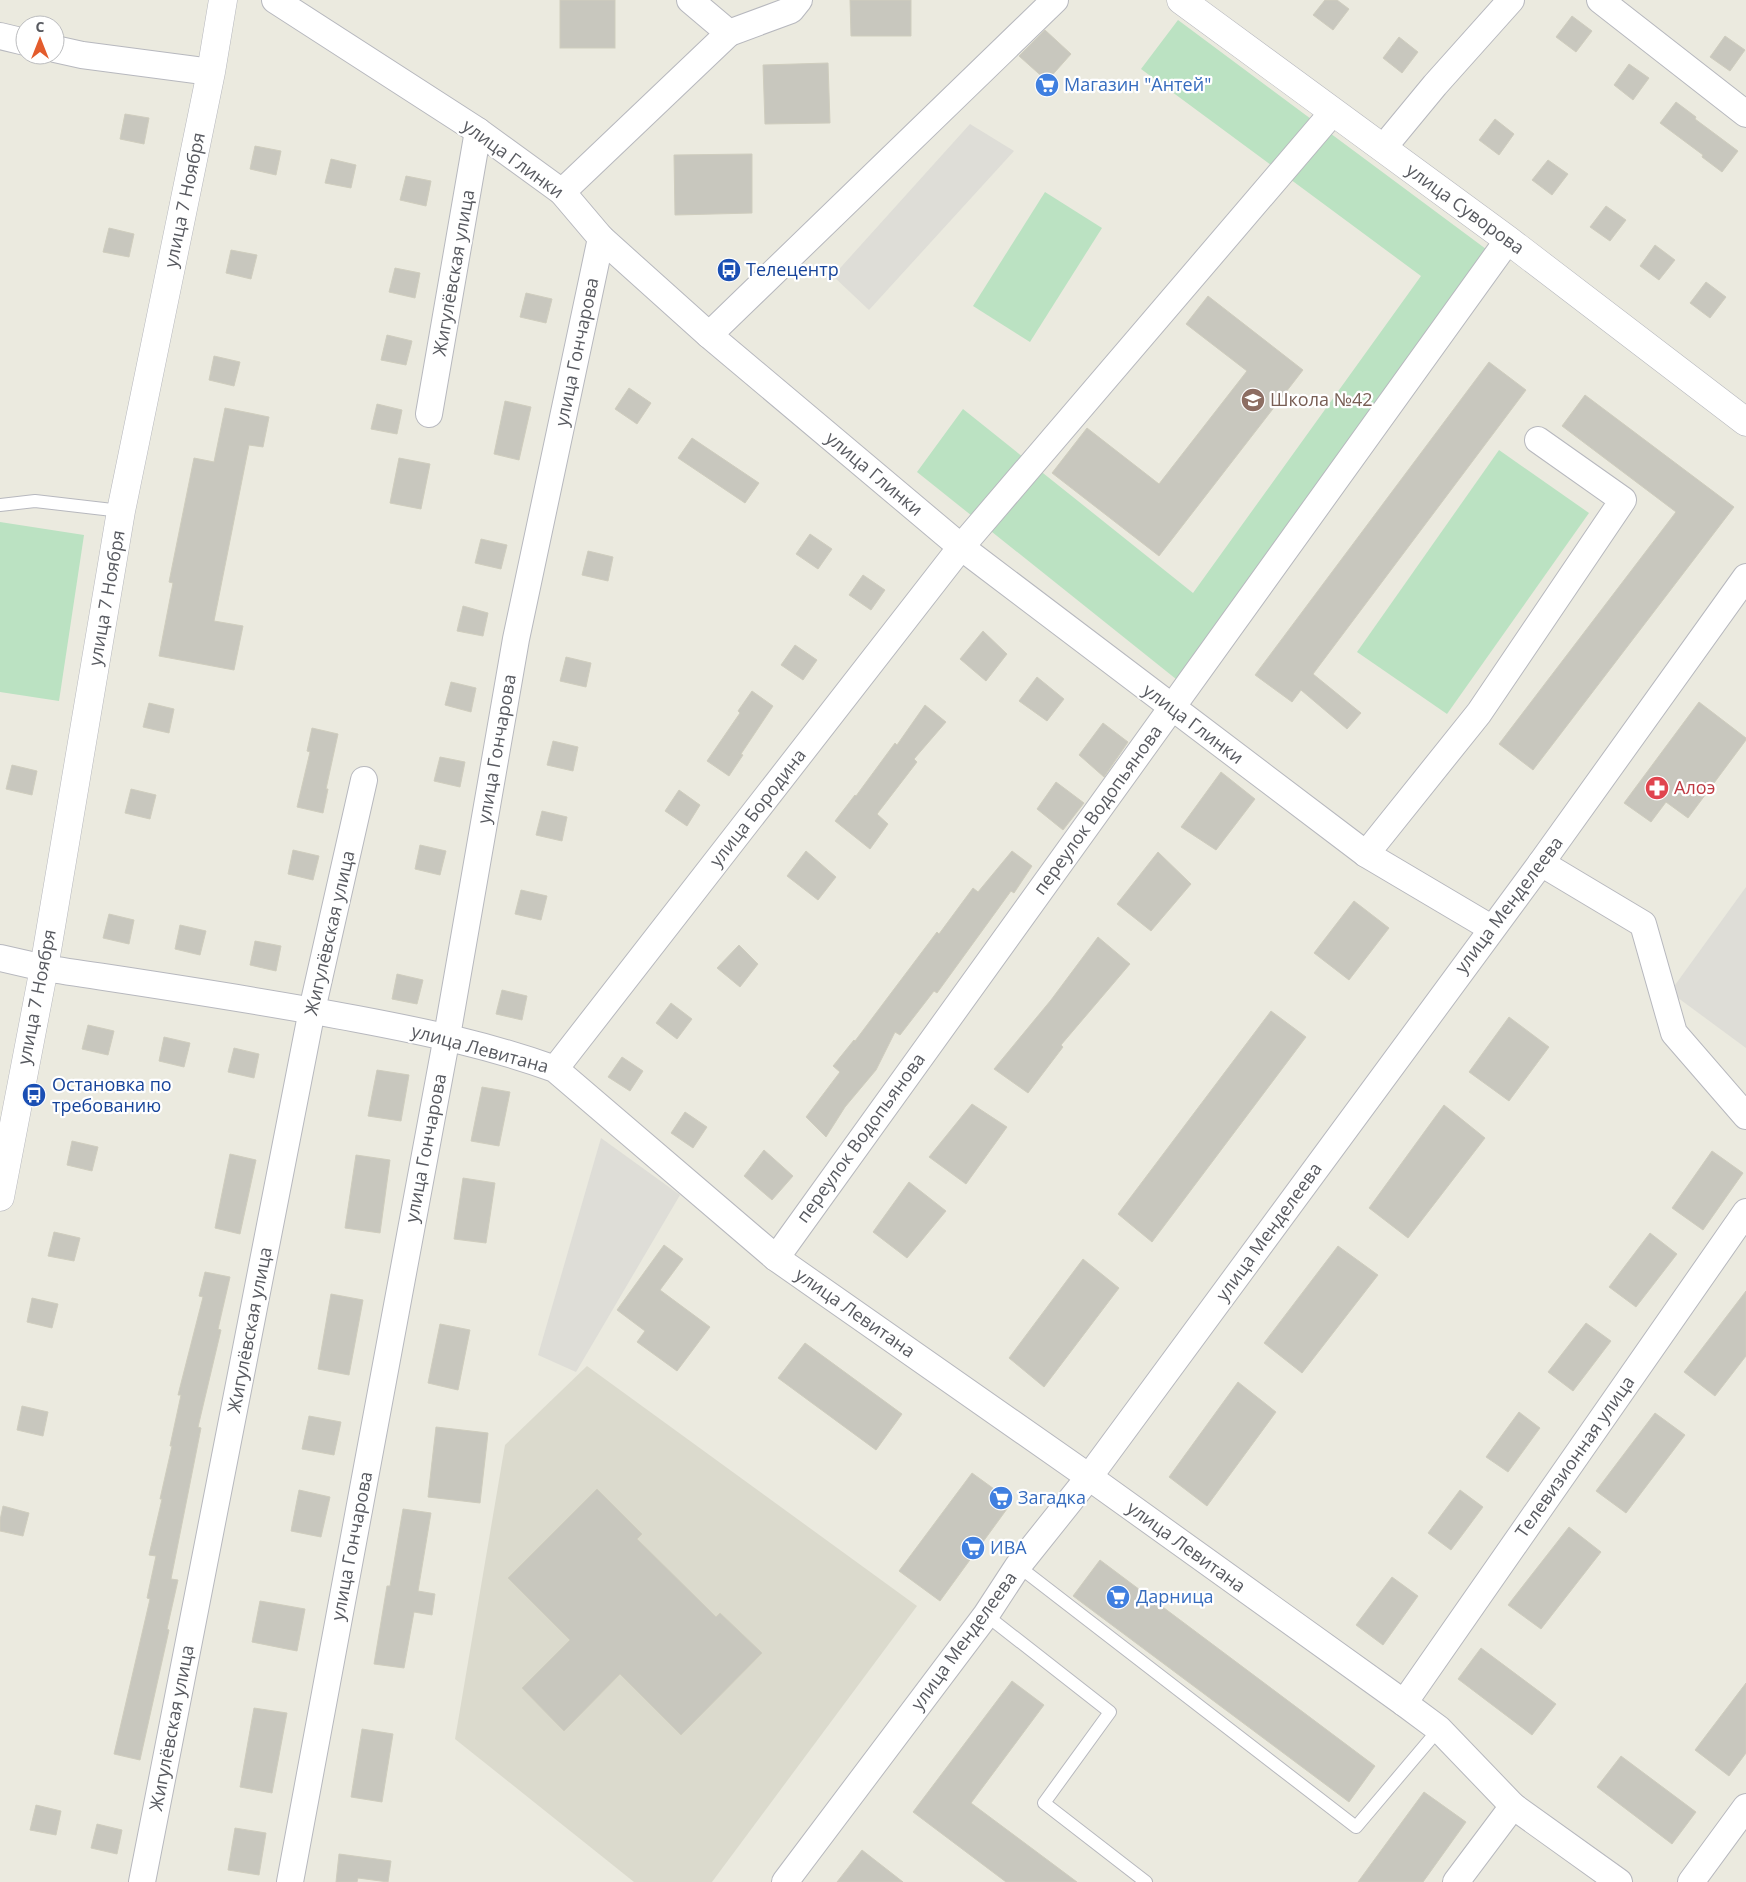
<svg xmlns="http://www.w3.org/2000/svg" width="1746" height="1882" font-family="'Open Sans',sans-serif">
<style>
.industrial{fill:#deddd7}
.education{fill:#dbdacd}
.green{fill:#bbe2c2}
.building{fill:#c8c7be;stroke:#cfcdbe}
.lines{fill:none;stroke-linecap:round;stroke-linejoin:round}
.service-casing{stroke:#b7b8be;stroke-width:14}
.minor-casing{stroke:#b7b8be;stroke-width:28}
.tertiary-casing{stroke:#b7b8be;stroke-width:29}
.service{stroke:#fff;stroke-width:12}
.minor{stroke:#fff;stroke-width:26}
.tertiary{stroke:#fff;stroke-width:28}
.labels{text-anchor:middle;stroke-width:4.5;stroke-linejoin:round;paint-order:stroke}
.shop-label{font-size:18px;fill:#366cbe;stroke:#fff;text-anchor:start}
.street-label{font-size:18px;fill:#585a60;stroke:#fff}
.transit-label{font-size:18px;fill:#164399;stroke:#fff;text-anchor:start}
.education-label{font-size:18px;fill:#785e54;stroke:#fff;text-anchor:start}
.health-label{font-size:18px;fill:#be3a42;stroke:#fff;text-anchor:start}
</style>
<rect width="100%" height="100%" fill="#ebeadf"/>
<!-- industrial -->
<g class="industrial">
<path d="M 970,124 L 1014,151 L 869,310 L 833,276 Z"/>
<path d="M 1746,887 L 1746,1048 L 1670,992 Z"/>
<path d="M 601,1138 L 680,1195 L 576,1372 L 538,1355 Z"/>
</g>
<!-- education -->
<path class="education" d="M 587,1366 L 917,1606 L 712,1882 L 634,1882 L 455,1739 L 505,1445 Z"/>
<!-- green -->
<g class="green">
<path d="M 1178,20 L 1490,252 L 1176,679 L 917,472 L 963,409 L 1193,593 L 1421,276 L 1141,69 Z"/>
<path d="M 1045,192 L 1102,228 L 1030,342 L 973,306 Z"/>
<path d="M 1499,450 L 1589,513 L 1447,714 L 1357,652 Z"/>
<path d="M 0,522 L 84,535 L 59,701 L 0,692 Z"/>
</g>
<!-- building -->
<g class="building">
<rect x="560" y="0" width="55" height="48"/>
<path d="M 850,0 L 911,0 L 911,36 L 851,36 Z"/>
<path d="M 1325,0 L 1337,0 L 1349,9 L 1333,30 L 1313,15 Z"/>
<path d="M 1572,16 L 1592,31 L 1576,52 L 1556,37 Z"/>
<path d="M 1045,30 L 1071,54 L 1047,81 L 1019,56 Z"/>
<path d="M 1725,36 L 1745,50 L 1730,71 L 1710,57 Z"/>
<path d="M 1399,37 L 1418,52 L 1402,73 L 1383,58 Z"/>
<path d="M 828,63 L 830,123 L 765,124 L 763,65 Z"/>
<path d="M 1629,64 L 1649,78 L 1633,100 L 1614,85 Z"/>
<path d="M 1676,102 L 1696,117 L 1695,119 L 1738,151 L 1722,172 L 1702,157 L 1703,155 L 1660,123 Z"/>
<path d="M 125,114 L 149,118 L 144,144 L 120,139 Z"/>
<path d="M 1495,119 L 1514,134 L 1499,155 L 1479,140 Z"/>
<path d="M 255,146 L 281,151 L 276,175 L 250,169 Z"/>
<path d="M 752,154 L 752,213 L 675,215 L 674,155 Z"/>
<path d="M 331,159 L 356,165 L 351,188 L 325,183 Z"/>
<path d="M 1548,160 L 1568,174 L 1552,195 L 1532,180 Z"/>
<path d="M 406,176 L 431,181 L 426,206 L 400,200 Z"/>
<path d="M 1606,206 L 1626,220 L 1610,241 L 1590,227 Z"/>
<path d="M 109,228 L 134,234 L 129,257 L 103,252 Z"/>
<path d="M 1655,245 L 1675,260 L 1659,280 L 1640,266 Z"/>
<path d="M 231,250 L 257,255 L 251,279 L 226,273 Z"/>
<path d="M 395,268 L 420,273 L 415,298 L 389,292 Z"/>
<path d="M 1706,282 L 1726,297 L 1710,318 L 1690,303 Z"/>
<path d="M 526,293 L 552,299 L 546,323 L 520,317 Z"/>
<path d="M 1208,296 L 1303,370 L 1159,556 L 1052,473 L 1087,428 L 1159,484 L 1247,371 L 1186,324 Z"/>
<path d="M 387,335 L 412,341 L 406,365 L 381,360 Z"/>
<path d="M 214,356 L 240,362 L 234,386 L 209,380 Z"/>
<path d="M 1489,362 L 1526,390 L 1313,674 L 1361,713 L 1347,729 L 1301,690 L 1292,702 L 1255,675 Z"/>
<path d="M 629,388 L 651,403 L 637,424 L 615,409 Z"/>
<path d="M 1585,395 L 1734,507 L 1533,770 L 1499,744 L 1676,512 L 1562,426 Z"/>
<path d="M 505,401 L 531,407 L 519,460 L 494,454 Z"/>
<path d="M 377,404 L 402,410 L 397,434 L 371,429 Z"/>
<path d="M 225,408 L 269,417 L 263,447 L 249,445 L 214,621 L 243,626 L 234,670 L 159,656 L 173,583 L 169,582 L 194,458 L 214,462 Z"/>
<path d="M 692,438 L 759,483 L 745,503 L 678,458 Z"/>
<path d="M 399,458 L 430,464 L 421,509 L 390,503 Z"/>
<path d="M 810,534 L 832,549 L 818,569 L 796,554 Z"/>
<path d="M 481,539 L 507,545 L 501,569 L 475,563 Z"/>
<path d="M 588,551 L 613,557 L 608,581 L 582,575 Z"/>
<path d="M 863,575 L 885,590 L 871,610 L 849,595 Z"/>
<path d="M 463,606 L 488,613 L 483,636 L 457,631 Z"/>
<path d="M 983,631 L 1007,654 L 986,681 L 960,659 Z"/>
<path d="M 795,645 L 817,660 L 803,680 L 781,665 Z"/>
<path d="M 566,657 L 591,663 L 586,687 L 560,681 Z"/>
<path d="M 1037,677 L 1064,699 L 1047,721 L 1019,701 Z"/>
<path d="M 451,682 L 476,688 L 471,712 L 445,705 Z"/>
<path d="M 752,691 L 773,706 L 741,754 L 743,755 L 729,776 L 707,761 L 740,713 L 738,711 Z"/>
<path d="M 1699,702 L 1746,738 L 1746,740 L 1688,818 L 1666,802 L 1651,822 L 1624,803 Z"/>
<path d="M 149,703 L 174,709 L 169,733 L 143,727 Z"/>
<path d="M 925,705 L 946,722 L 914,759 L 917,762 L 877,814 L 888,824 L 870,849 L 835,821 L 855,795 L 856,796 L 895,743 L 897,745 Z"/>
<path d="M 1103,723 L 1128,742 L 1104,777 L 1079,755 Z"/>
<path d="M 312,728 L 338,734 L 326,789 L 328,789 L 323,813 L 297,807 L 310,752 L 307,751 Z"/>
<path d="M 553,741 L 578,747 L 573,771 L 547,765 Z"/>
<path d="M 440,757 L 465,762 L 460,787 L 434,781 Z"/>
<path d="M 12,765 L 37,771 L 32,795 L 6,789 Z"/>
<path d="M 1221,772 L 1255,799 L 1216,850 L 1181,827 Z"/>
<path d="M 1056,782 L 1084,803 L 1063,830 L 1037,809 Z"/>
<path d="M 131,789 L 156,795 L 150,819 L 125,813 Z"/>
<path d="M 679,790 L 700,805 L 687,826 L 665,811 Z"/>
<path d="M 542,811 L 567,817 L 562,841 L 536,835 Z"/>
<path d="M 420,845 L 446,851 L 440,875 L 415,869 Z"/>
<path d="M 293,850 L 319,856 L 313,880 L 288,874 Z"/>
<path d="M 806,851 L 836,877 L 818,900 L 787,876 Z"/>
<path d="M 1012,851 L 1032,866 L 1014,893 L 1011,891 L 937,993 L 934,991 L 900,1035 L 895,1032 L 876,1070 L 845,1107 L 826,1137 L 806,1117 L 840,1072 L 833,1066 L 854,1040 L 855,1041 L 937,932 L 939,934 L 973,888 L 978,892 Z"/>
<path d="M 1158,852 L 1191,884 L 1151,931 L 1117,904 Z"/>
<path d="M 521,890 L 547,896 L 541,920 L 515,914 Z"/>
<path d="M 1354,901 L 1389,928 L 1349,980 L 1314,953 Z"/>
<path d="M 109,914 L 134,920 L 129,944 L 103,938 Z"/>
<path d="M 180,925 L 206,931 L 200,955 L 175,949 Z"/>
<path d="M 1098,937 L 1130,964 L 1061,1045 L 1063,1047 L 1028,1093 L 994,1069 L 1051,1000 Z"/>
<path d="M 255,941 L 281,946 L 276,971 L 250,965 Z"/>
<path d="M 739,945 L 758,964 L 740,987 L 717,968 Z"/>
<path d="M 397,974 L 423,980 L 417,1004 L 392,999 Z"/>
<path d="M 502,990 L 527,996 L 522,1020 L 496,1014 Z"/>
<path d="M 671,1003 L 692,1019 L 677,1039 L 656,1023 Z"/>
<path d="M 1271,1011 L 1306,1037 L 1152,1242 L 1118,1214 Z"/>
<path d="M 1509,1017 L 1549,1047 L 1509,1101 L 1469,1072 Z"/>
<path d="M 88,1025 L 114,1031 L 108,1055 L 82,1049 Z"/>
<path d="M 164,1037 L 190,1043 L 184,1067 L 159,1061 Z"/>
<path d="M 234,1048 L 259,1054 L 254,1078 L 228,1072 Z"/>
<path d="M 622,1057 L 643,1071 L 630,1091 L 608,1077 Z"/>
<path d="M 377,1070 L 409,1075 L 401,1121 L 368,1116 Z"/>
<path d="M 482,1087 L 510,1092 L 499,1146 L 471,1141 Z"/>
<path d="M 972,1104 L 1007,1127 L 966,1184 L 929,1157 Z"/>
<path d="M 1444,1105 L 1485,1138 L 1408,1238 L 1369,1208 Z"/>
<path d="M 685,1112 L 707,1127 L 693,1148 L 671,1133 Z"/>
<path d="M 72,1141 L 98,1147 L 92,1171 L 67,1165 Z"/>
<path d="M 764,1150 L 793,1176 L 772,1200 L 744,1176 Z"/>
<path d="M 1712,1151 L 1743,1173 L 1703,1230 L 1672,1208 Z"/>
<path d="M 230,1154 L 256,1160 L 240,1234 L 215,1228 Z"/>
<path d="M 356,1155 L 390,1160 L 380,1233 L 345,1228 Z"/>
<path d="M 463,1178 L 495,1183 L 486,1243 L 454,1239 Z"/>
<path d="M 909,1182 L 946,1211 L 907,1258 L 873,1232 Z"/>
<path d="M 54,1232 L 80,1238 L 74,1261 L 48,1256 Z"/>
<path d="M 1650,1233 L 1677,1254 L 1636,1307 L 1609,1287 Z"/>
<path d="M 664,1245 L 683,1259 L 660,1290 L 710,1327 L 677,1371 L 637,1342 L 645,1331 L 617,1310 Z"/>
<path d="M 1338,1246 L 1378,1275 L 1302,1373 L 1264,1343 Z"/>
<path d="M 1083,1259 L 1119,1288 L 1044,1387 L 1009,1358 Z"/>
<path d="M 205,1272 L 230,1277 L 218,1329 L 221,1330 L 198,1427 L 201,1428 L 171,1579 L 178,1580 L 167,1629 L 169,1630 L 140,1760 L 114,1754 L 150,1599 L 147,1598 L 156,1556 L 149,1555 L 162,1499 L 160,1499 L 172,1446 L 170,1446 L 181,1395 L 178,1395 L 203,1297 L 199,1296 Z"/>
<path d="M 1746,1291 L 1746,1356 L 1715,1396 L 1684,1372 Z"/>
<path d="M 331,1294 L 363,1300 L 349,1375 L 318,1369 Z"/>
<path d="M 32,1298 L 58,1304 L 52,1328 L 27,1322 Z"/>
<path d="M 1586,1323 L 1611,1341 L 1573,1391 L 1548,1372 Z"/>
<path d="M 440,1324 L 470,1330 L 458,1390 L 428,1383 Z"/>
<path d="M 805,1343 L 902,1414 L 876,1450 L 778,1378 Z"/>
<path d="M 1238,1382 L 1276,1412 L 1207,1506 L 1169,1477 Z"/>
<path d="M 22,1406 L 48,1412 L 43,1436 L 17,1430 Z"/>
<path d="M 1519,1412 L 1540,1428 L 1508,1472 L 1486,1457 Z"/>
<path d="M 1655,1413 L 1685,1435 L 1626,1513 L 1596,1491 Z"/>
<path d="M 309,1416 L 341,1422 L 334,1455 L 302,1449 Z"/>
<path d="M 436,1427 L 488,1433 L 480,1503 L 428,1497 Z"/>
<path d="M 972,1473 L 1012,1502 L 940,1601 L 899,1571 Z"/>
<path d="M 597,1489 L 642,1534 L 637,1539 L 716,1617 L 720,1613 L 762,1653 L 681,1735 L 620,1674 L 564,1731 L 522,1688 L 570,1640 L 508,1578 Z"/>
<path d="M 299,1490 L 330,1497 L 321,1537 L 291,1531 Z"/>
<path d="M 1460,1490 L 1483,1507 L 1451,1550 L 1428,1533 Z"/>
<path d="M 3,1506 L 29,1513 L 23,1536 L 0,1531 L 0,1520 Z"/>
<path d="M 403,1509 L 431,1513 L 418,1591 L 435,1594 L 432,1615 L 414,1612 L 404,1668 L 374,1664 L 387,1586 L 390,1586 Z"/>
<path d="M 1569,1527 L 1601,1552 L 1541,1629 L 1508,1605 Z"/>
<path d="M 1100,1560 L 1375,1766 L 1349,1802 L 1073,1596 Z"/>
<path d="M 1392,1577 L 1418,1596 L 1383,1645 L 1356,1625 Z"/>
<path d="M 260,1601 L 305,1609 L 297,1651 L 252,1642 Z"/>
<path d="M 1481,1648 L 1556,1704 L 1532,1735 L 1458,1679 Z"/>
<path d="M 1012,1681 L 1044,1705 L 971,1803 L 1077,1882 L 1006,1882 L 913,1812 Z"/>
<path d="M 1746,1683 L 1746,1753 L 1729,1776 L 1695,1750 Z"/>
<path d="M 254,1708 L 287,1713 L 272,1793 L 240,1787 Z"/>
<path d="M 362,1729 L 393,1734 L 382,1802 L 351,1797 Z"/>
<path d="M 1621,1756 L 1696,1812 L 1672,1844 L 1597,1787 Z"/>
<path d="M 1424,1792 L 1466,1822 L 1423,1882 L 1358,1882 Z"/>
<path d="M 36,1805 L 61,1811 L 56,1835 L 30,1830 Z"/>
<path d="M 97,1824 L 122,1830 L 117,1854 L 91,1848 Z"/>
<path d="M 235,1828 L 266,1833 L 259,1875 L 228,1870 Z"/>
<path d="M 862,1850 L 903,1882 L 837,1882 Z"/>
<path d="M 339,1854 L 391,1861 L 388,1882 L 358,1878 L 357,1882 L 336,1882 Z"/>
</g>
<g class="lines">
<!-- service casing -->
<g class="service-casing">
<g id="service">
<path d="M 0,505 L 35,501 L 121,511"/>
<path d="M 1018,1566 L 1356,1827 L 1439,1729"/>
<path d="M 986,1615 L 1110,1712 L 1044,1803 L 1146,1882"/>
</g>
</g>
<!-- minor casing -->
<g class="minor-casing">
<g id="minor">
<path d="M 275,0 L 478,131 L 562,192 L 601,238 L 709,335 L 961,547 L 1366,854 L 1491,928"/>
<path d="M 1600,0 L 1746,114"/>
<path d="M 729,33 L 791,10 L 799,0"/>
<path d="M 0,36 L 25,42"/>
<path d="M 55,49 L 82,55 L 211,72"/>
<path d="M 1383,148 L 1435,85 L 1511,0"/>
<path d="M 562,192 L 729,33 L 690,0"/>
<path d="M 709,335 L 1055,0"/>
<path d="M 429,414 L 478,131"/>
<path d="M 1366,854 L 1479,713 L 1623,500 L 1538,440"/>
<path d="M 1541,863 L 1643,924 L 1674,1033 L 1746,1116"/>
<path d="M 0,958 L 44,968 C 148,984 253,999 357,1019 C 426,1032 488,1045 555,1069 L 776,1258 L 1089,1477 L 1404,1703 L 1439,1729 L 1513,1806 L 1619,1882"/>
<path d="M 555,1069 L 961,547 L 1333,112"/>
<path d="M 776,1258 L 1508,240"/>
<path d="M 1404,1703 L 1746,1212"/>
<path d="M 142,1882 L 312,1010 L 364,780"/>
<path d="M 290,1882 L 447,1036 L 516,639 L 601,238"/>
<path d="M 785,1882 L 986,1615 L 1018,1566 L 1089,1477 L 1541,863 L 1746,577"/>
<path d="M 1456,1882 L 1513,1806"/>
<path d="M 1691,1882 L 1746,1807"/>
</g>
</g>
<!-- tertiary casing -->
<g class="tertiary-casing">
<g id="tertiary">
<path d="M 1181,0 L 1508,240 L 1746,422"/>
<path d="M 0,1197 L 44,968 L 121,511 L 211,72 L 223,0"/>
</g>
</g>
<!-- service -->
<use href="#service" class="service"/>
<!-- minor -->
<use href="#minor" class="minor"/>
<!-- tertiary -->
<use href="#tertiary" class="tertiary"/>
</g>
<!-- icons -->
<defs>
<g id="supermarket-disc" transform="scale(1.25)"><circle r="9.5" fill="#3f7fe0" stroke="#fff"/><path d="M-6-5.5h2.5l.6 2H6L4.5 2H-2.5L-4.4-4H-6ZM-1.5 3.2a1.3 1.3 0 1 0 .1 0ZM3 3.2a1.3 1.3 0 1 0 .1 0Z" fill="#fff"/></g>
<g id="bus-disc" transform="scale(1.25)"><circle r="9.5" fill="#1a4fb4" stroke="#fff"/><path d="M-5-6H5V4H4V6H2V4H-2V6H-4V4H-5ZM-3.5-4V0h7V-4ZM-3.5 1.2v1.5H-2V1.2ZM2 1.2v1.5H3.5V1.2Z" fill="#fff"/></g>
<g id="school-disc" transform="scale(1.25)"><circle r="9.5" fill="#8d6e63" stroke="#fff"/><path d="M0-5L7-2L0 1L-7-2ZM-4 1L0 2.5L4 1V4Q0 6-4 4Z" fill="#fff"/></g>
<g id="pharmacy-disc" transform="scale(1.25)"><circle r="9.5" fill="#e0444e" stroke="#fff"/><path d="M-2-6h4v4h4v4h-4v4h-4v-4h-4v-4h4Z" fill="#fff"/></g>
</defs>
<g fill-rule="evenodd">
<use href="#supermarket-disc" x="1047" y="85"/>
<use href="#bus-disc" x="729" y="270"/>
<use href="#school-disc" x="1253" y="400"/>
<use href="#pharmacy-disc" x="1657" y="788"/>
<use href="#bus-disc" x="34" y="1095"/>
<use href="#supermarket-disc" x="1001" y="1498"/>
<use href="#supermarket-disc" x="973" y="1548"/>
<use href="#supermarket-disc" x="1118" y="1597"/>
</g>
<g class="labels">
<!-- shop labels -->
<g class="shop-label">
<text x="1064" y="91">Магазин "Антей"</text>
<text x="1018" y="1504">Загадка</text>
<text x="990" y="1554">ИВА</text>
<text x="1136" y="1603">Дарница</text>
</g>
<!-- street labels -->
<g class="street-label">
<text transform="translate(513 159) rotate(36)" y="6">улица Глинки</text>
<text transform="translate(185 200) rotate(-78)" y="6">улица 7 Ноября</text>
<text transform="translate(1465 209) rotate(36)" y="6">улица Суворова</text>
<text transform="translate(454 273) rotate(-80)" y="6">Жигулёвская улица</text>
<text transform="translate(577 352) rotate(-78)" y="6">улица Гончарова</text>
<text transform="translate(874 474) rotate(40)" y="6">улица Глинки</text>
<text transform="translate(107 598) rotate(-80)" y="6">улица 7 Ноября</text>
<text transform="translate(1193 724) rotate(37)" y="6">улица Глинки</text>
<text transform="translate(497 749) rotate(-80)" y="6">улица Гончарова</text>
<text transform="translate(758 808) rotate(-52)" y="6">улица Бородина</text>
<text transform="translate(1098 810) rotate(-54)" y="6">переулок Водопьянова</text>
<text transform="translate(1509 905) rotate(-53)" y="6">улица Менделеева</text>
<text transform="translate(330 933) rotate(-77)" y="6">Жигулёвская улица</text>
<text transform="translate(37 997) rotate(-79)" y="6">улица 7 Ноября</text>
<text transform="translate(480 1049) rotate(15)" y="6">улица Левитана</text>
<text transform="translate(861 1138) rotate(-54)" y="6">переулок Водопьянова</text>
<text transform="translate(426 1148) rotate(-79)" y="6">улица Гончарова</text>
<text transform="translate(1269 1232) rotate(-54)" y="6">улица Менделеева</text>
<text transform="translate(855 1313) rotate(35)" y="6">улица Левитана</text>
<text transform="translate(250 1330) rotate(-79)" y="6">Жигулёвская улица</text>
<text transform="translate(1575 1457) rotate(-55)" y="6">Телевизионная улица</text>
<text transform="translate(352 1546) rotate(-79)" y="6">улица Гончарова</text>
<text transform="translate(1186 1547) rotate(36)" y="6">улица Левитана</text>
<text transform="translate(964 1641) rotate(-54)" y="6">улица Менделеева</text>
<text transform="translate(172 1728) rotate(-79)" y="6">Жигулёвская улица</text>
</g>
<!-- transit labels -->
<g class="transit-label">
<text x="746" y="276">Телецентр</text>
<text x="52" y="1091">Остановка по<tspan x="52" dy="21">требованию</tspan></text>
</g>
<!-- education labels -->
<g class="education-label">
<text x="1270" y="406">Школа №42</text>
</g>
<!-- health labels -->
<g class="health-label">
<text x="1674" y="794">Алоэ</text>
</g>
</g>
<!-- north arrow -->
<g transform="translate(40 40)"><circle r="24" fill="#ffffff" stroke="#bcbdbf"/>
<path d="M0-4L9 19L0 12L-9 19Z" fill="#e35c2d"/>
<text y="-8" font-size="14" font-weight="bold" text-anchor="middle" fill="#585a60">С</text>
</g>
</svg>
